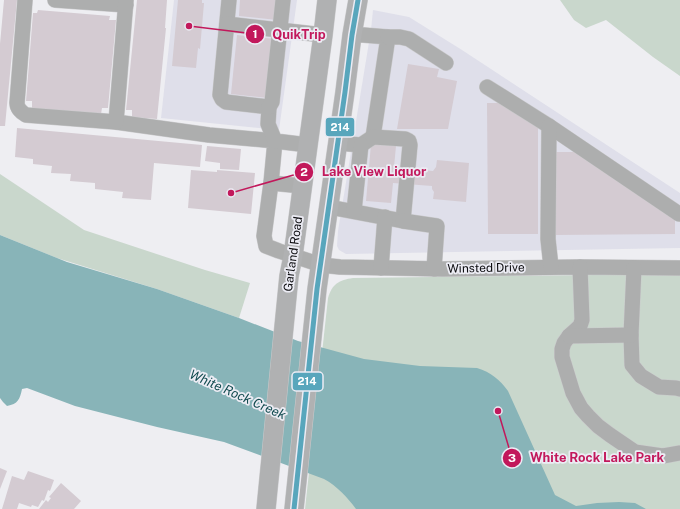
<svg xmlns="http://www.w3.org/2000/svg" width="680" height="509" font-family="'Public Sans',sans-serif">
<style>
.built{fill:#dfdfea}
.green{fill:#c9d7cc}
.water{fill:#88b4b8}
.building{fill:#d4cbd2}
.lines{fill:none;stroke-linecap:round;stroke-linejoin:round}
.minor-casing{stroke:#cbcbcd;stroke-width:16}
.major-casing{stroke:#cbcbcd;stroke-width:20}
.minor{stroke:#adaeae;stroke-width:15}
.major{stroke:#b0b1b2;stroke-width:19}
.bus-1-casing{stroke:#ececf4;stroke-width:8}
.bus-1{stroke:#58a6bc;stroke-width:5}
.labels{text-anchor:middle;stroke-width:3.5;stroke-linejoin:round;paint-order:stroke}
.street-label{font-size:12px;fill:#0c0c0f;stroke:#ececf4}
.water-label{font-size:13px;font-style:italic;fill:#134c50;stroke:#ececf4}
.leader{fill:none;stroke:#c2185b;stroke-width:1.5}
.callout-dot{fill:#c2185b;stroke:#ececf4;stroke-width:1.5}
.mark-label{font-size:12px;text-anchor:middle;font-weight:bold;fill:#fff}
.callout-label{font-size:13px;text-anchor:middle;font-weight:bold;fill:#c2185b;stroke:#ececf4;stroke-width:3.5;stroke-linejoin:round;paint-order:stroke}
.line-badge{stroke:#ececf4;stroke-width:1.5}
.badge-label{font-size:11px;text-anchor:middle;font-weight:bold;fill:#fff}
</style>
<rect width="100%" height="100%" fill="#eeeef2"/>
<!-- built -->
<g class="built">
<path d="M 174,0 L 297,0 L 279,130 L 161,118 Z"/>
<path d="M 373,10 L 409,17 L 462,50 L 680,193 L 680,248 L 346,254 L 339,250 L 337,246 L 338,231 L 371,30 Z"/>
</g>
<!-- green -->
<g class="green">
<path d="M 560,0 L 680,0 L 680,76 L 653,57 L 606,20 L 586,28 L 574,20 Z"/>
<path d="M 0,174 L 84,230 L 205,270 L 250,283 L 239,318 L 157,289 L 57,258 L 0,235 Z"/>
<path d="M 680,274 L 680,509 L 305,509 L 328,298 C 332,284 339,280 353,278 Z"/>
</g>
<!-- water -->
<path class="water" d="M 0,235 L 67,262 L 157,289 L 239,318 L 298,341 L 364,359 L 420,366 L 477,368 C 491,372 500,380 508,391 L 555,495 L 576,506 L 597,503 L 619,502 L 635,503 L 646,509 L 356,509 C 348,498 337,486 324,479 L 224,442 L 157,427 L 75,406 L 27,388 L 22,389 C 20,399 18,404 7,406 L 3,402 L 0,398 Z"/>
<!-- building -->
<g class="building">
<path d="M 4,0 L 17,0 L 5,126 L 0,126 L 0,44 Z"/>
<path d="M 137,0 L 167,0 L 165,28 L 166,28 L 157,119 L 132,117 L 132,110 L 126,110 Z"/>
<path d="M 178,0 L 202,0 L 202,3 L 204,3 L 200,49 L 198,48 L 196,68 L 172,66 Z"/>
<path d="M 240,0 L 279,0 L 277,20 L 239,16 Z"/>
<path d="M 38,10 L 110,16 L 109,20 L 116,20 L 108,108 L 102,108 L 101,114 L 32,108 L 32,101 L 26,101 L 33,13 L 37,13 Z"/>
<path d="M 237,35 L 275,39 L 269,98 L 231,94 Z"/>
<path d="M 408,64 L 439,69 L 437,77 L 457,81 L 448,129 L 397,129 Z"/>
<path d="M 487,103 L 503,103 L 538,126 L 538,234 L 488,234 Z"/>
<path d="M 17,128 L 202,145 L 200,167 L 154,163 L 151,200 L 122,198 L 123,192 L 95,189 L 95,183 L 70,181 L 71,174 L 51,173 L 52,166 L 33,164 L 33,159 L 15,157 Z"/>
<path d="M 371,144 L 396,146 L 394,167 L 433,171 L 436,167 L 437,160 L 469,163 L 466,202 L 433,199 L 434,192 L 432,189 L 432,186 L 393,183 L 391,203 L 366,201 Z"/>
<path d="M 207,146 L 241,149 L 239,170 L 220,169 L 220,163 L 205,161 Z"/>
<path d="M 554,152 L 576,152 L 675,219 L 675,234 L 554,235 Z"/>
<path d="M 191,170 L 217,172 L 217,170 L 255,173 L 251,214 L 188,208 Z"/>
<path d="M 0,468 L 7,471 L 0,489 Z"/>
<path d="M 28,471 L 54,480 L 50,491 L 48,490 L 44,501 L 42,500 L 38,507 L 32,505 L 31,507 L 19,503 L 17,509 L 2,509 L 12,476 L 24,480 Z"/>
<path d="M 61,483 L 81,501 L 74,509 L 39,509 L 46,500 L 48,502 L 51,498 L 49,497 Z"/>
</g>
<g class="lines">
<!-- minor casing -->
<g class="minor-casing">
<g id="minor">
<path d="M 25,0 L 17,103 C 17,109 21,112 26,115 L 116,122 L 209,135 L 275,141 L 271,183 L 264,236 L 266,246 L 279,251 L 321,265 L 340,267 L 443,269 L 580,267 L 680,268"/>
<path d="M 55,0 L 126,5"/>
<path d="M 229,0 L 220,95 L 222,99 L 226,102 L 269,107 L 268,124 L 275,141 L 308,145"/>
<path d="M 227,24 L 323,35"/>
<path d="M 352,35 L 363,35 L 388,37 L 373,137"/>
<path d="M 388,37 L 400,37 L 409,39 L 446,63"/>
<path d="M 487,87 L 549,126 L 679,214"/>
<path d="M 269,107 L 272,102 L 283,0"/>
<path d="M 116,122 L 126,0"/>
<path d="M 549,126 L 548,239 L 551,267"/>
<path d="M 271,183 L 302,186"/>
<path d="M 329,207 L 403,221 L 410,145 L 409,141 L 405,139 L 373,137 L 361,145 L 338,143"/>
<path d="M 354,211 L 361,145"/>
<path d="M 403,221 L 437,226 L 434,269"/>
<path d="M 580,267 L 582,320 L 580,326 L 569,336 L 564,343 L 562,349 L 562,357 L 573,393 L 581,408 L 588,416 L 598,426 L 610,435 L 635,452 L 663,456 L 680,453"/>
<path d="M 381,268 L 385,217"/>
<path d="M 634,268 L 631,335 L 632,365 L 641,376 L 659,387 L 676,388 L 680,389"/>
<path d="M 569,336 L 631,335"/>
</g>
</g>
<!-- major casing -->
<g class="major-casing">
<g id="major">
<path d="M 266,509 L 289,276 L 293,256 L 323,35 L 327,0"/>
<path d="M 294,509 L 317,289 L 345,92 L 352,35 L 358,0"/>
</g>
</g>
<!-- minor -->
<use href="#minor" class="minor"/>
<!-- major -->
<use href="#major" class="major"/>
<!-- bus-1 casing -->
<g class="bus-1-casing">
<path id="bus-1" d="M 294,509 L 317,289 L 345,92 L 352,35 L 358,0"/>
</g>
<!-- bus-1 -->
<use href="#bus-1" class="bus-1"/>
</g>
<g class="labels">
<!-- street labels -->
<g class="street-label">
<text transform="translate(293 254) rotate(-82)" y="4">Garland Road</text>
<text transform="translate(486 268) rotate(-1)" y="4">Winsted Drive</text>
</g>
<!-- water labels -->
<g class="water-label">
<text transform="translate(238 394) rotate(24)" y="5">White Rock Creek</text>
</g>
</g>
<!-- callouts -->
<path class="leader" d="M189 26L255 34M231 193L304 172M498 411L512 458"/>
<g class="callout-dot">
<circle cx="189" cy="26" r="4"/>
<circle cx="231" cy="193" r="4"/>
<circle cx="498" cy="411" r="4"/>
<circle cx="255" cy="34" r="10"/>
<circle cx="304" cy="172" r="10"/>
<circle cx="512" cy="458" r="10"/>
</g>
<g class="mark-label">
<text x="255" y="38">1</text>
<text x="304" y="176">2</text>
<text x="512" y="462">3</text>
</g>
<g class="callout-label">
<text x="299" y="39">QuikTrip</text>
<text x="374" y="176">Lake View Liquor</text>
<text x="597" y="462">White Rock Lake Park</text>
</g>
<g class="line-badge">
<rect x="325" y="117" width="30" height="20" rx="4" fill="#58a6bc"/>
<rect x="292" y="372" width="31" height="19" rx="4" fill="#58a6bc"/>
</g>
<g class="badge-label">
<text x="340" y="131">214</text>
<text x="307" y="385">214</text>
</g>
</svg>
